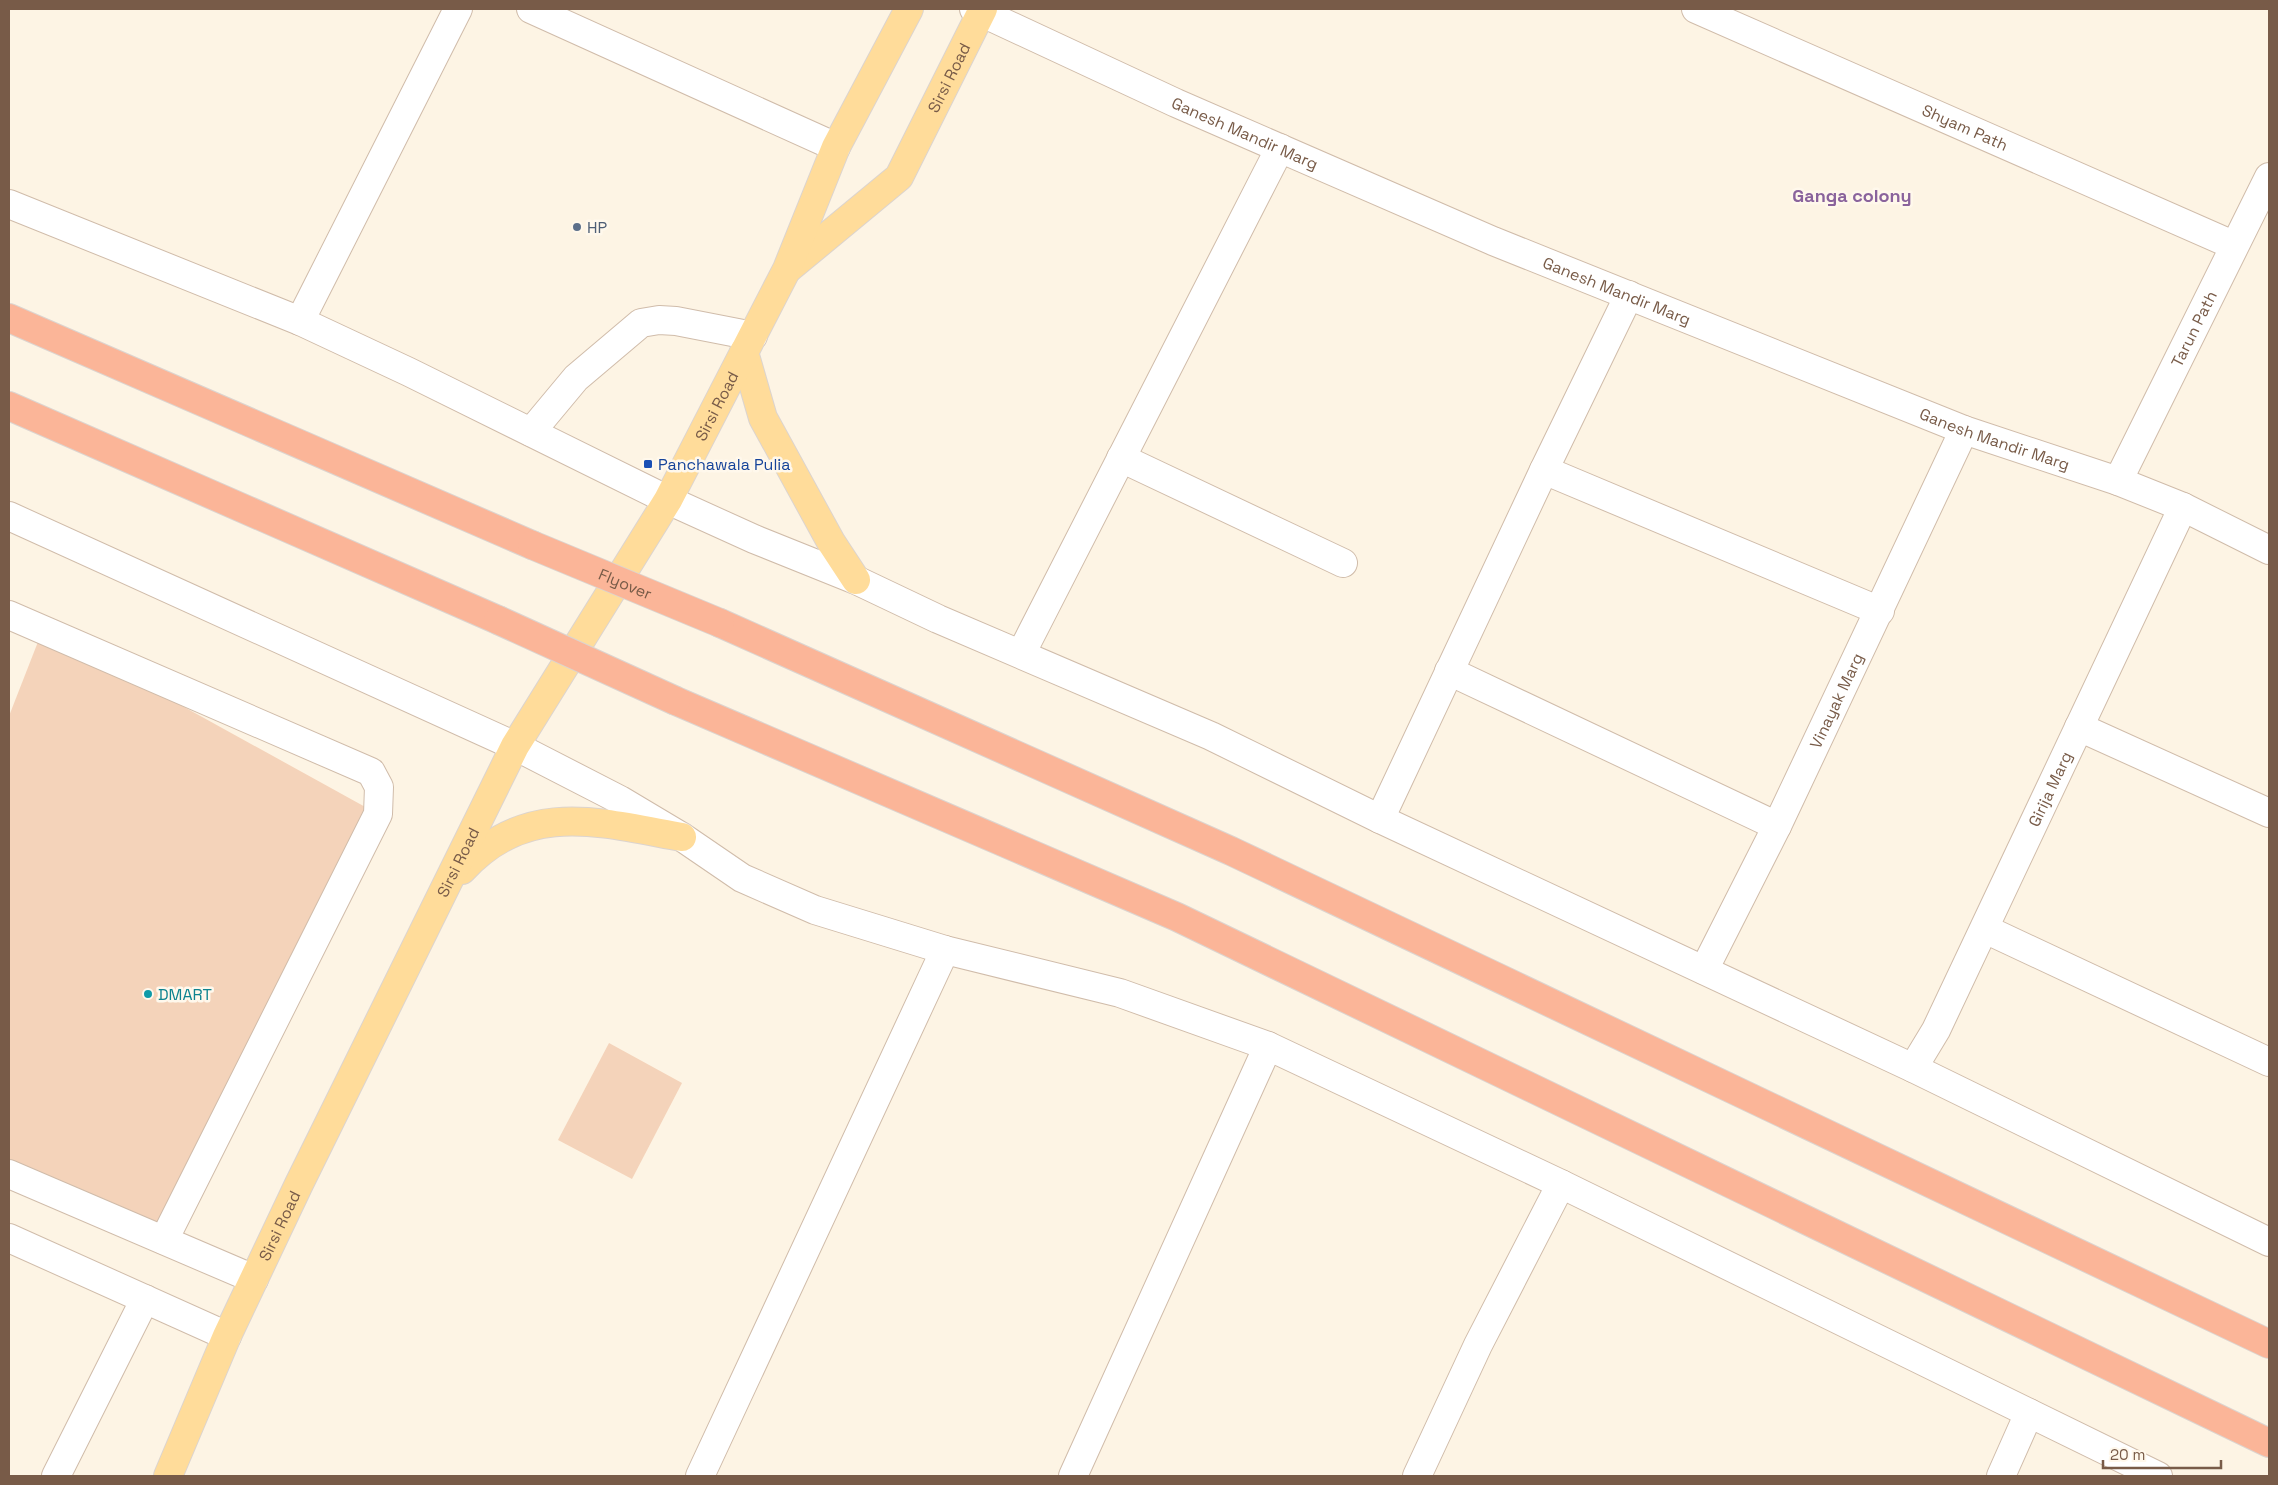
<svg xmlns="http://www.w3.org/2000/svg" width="2278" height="1485" font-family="'Space Grotesk',sans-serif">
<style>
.building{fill:#f4d3ba}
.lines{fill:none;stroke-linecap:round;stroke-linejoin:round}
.minor-casing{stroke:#d0bcaa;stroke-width:30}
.major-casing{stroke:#dcd4cf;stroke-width:30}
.highway-casing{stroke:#dcd4cf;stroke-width:30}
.minor{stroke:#fff;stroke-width:28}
.major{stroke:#ffdc9a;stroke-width:28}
.highway{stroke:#fbb598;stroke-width:28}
.highway-bridge-casing{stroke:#dcd4cf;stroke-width:30;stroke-linecap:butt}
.highway-bridge{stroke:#fbb598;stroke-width:28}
.service-dot{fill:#5c6f8a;stroke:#fff8ec;stroke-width:2}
.transit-dot{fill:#1a4fb4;stroke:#fff8ec;stroke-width:2}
.culture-dot{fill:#0f9aa8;stroke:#fff8ec;stroke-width:2}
.labels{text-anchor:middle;stroke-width:5;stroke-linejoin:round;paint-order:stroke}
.street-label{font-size:16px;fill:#785b48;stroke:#fff8ec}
.service-label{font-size:16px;fill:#4e5e75;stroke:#fff8ec;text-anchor:start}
.transit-label{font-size:16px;fill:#164399;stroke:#fff8ec;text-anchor:start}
.culture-label{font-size:16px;fill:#0d838f;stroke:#fff8ec;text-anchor:start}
.neighbourhood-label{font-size:18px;font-weight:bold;fill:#8a639c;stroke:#fff8ec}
</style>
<rect width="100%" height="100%" fill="#fdf4e4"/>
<!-- building -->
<g class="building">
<path d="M 43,629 L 378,814 L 164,1240 L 9,1174 L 9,716 Z"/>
<path d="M 609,1043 L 682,1083 L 632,1179 L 558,1140 Z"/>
</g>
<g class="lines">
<!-- minor casing -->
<g class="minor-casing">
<g id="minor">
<path d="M 531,9 L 836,147"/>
<path id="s1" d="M 974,9 L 1176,103 L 1493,241 L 1964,430 L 2118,481 L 2183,507 L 2269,550"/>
<path id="s2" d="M 1696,9 L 2233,245"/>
<path d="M 9,204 L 300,321 L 409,372 L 668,500 L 754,539 L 856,580 L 938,619 L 1211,736 L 1380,819 L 1913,1068 L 2269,1242"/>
<path d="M 300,321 L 458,9"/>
<path d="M 531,432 L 576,378 L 641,323 L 659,320 L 676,321 L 753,336"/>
<path d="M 1121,458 L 1343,563"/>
<path d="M 1544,470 L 1880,611"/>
<path id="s3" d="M 2118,481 L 2269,177"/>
<path d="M 9,516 L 515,746 L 620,800 L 682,837 L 742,878 L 815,910 L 945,950 L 1120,993 L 1268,1046 L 1561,1184 L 2158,1476"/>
<path d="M 9,615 L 371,772 L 379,787 L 378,814 L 164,1240"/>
<path d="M 1021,654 L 1280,148"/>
<path d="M 1449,671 L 1777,826"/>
<path d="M 2079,727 L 2269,813"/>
<path d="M 1380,819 L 1544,470 L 1629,295"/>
<path d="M 1985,929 L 2269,1062"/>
<path id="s4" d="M 1704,970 L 1777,826 L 1964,430"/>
<path id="s5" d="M 1913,1068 L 1936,1030 L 2183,507"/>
<path d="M 9,1174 L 254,1279"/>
<path d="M 9,1238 L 227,1336"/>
<path d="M 56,1476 L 145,1299"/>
<path d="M 700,1476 L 945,950"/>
<path d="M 1073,1476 L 1268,1046"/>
<path d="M 1417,1476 L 1478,1345 L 1561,1184"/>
<path d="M 2001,1476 L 2029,1413"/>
</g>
</g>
<!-- major casing -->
<g class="major-casing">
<g id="major">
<path id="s6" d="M 789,268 L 899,177 L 983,9"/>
<path d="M 744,352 L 763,418 L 831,542 L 856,580"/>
<path d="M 462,870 C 527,800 598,822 682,837"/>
<path id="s7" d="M 168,1476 L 227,1336 L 299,1184 L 515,746 L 668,500 L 787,269 L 836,147 L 909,9"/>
</g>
</g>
<!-- highway casing -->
<g class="highway-casing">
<g id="highway">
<path d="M 9,318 L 532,545"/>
<path d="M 9,406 L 498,620"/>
<path d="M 720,623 L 1231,851 L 2269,1344"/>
<path d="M 676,701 L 1177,917 L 2269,1443"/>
</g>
</g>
<!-- minor -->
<use href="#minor" class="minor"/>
<!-- major -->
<use href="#major" class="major"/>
<!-- highway -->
<use href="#highway" class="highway"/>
<!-- highway-bridge casing -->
<g class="highway-bridge-casing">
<g id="highway-bridge">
<path id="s8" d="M 532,545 L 720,623"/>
<path d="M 498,620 L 676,701"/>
</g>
</g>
<!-- highway-bridge -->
<use href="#highway-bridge" class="highway-bridge"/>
</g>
<!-- markers -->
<circle class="service-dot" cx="577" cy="227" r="5"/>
<rect class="transit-dot" x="643" y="459" width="10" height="10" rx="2.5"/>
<circle class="culture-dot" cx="148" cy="994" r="5"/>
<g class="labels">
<!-- street labels -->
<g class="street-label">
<text dy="6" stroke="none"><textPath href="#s6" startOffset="254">Sirsi Road</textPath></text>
<text dy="6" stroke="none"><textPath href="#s2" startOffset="294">Shyam Path</textPath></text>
<text dy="6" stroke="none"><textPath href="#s1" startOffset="298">Ganesh Mandir Marg</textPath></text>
<text dy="6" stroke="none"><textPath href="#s1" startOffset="702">Ganesh Mandir Marg</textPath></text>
<text dy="6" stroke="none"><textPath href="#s3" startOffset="170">Tarun Path</textPath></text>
<text dy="6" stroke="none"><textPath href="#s7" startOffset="1204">Sirsi Road</textPath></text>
<text dy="6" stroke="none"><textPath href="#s1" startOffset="1108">Ganesh Mandir Marg</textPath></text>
<text dy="6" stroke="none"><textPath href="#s8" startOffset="101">Flyover</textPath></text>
<text dy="6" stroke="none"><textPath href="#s4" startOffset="300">Vinayak Marg</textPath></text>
<text dy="6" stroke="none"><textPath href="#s5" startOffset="311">Girija Marg</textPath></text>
<text dy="6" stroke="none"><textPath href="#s7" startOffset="679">Sirsi Road</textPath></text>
<text dy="6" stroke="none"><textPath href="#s7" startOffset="274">Sirsi Road</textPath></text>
</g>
<!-- service labels -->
<g class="service-label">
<text x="587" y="233">HP</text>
</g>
<!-- transit labels -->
<g class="transit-label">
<text x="658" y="470">Panchawala Pulia</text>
</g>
<!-- culture labels -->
<g class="culture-label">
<text x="158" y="1000">DMART</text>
</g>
<!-- neighbourhood labels -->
<g class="neighbourhood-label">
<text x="1852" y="202">Ganga colony</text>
</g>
</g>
<!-- border -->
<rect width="2278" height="1485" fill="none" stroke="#785b48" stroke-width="20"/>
<!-- scale -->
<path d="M2103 1460v8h118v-8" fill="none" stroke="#785b48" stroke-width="2.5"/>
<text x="2110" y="1460" font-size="15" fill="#785b48" stroke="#fff8ec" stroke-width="4" paint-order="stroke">20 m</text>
</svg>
